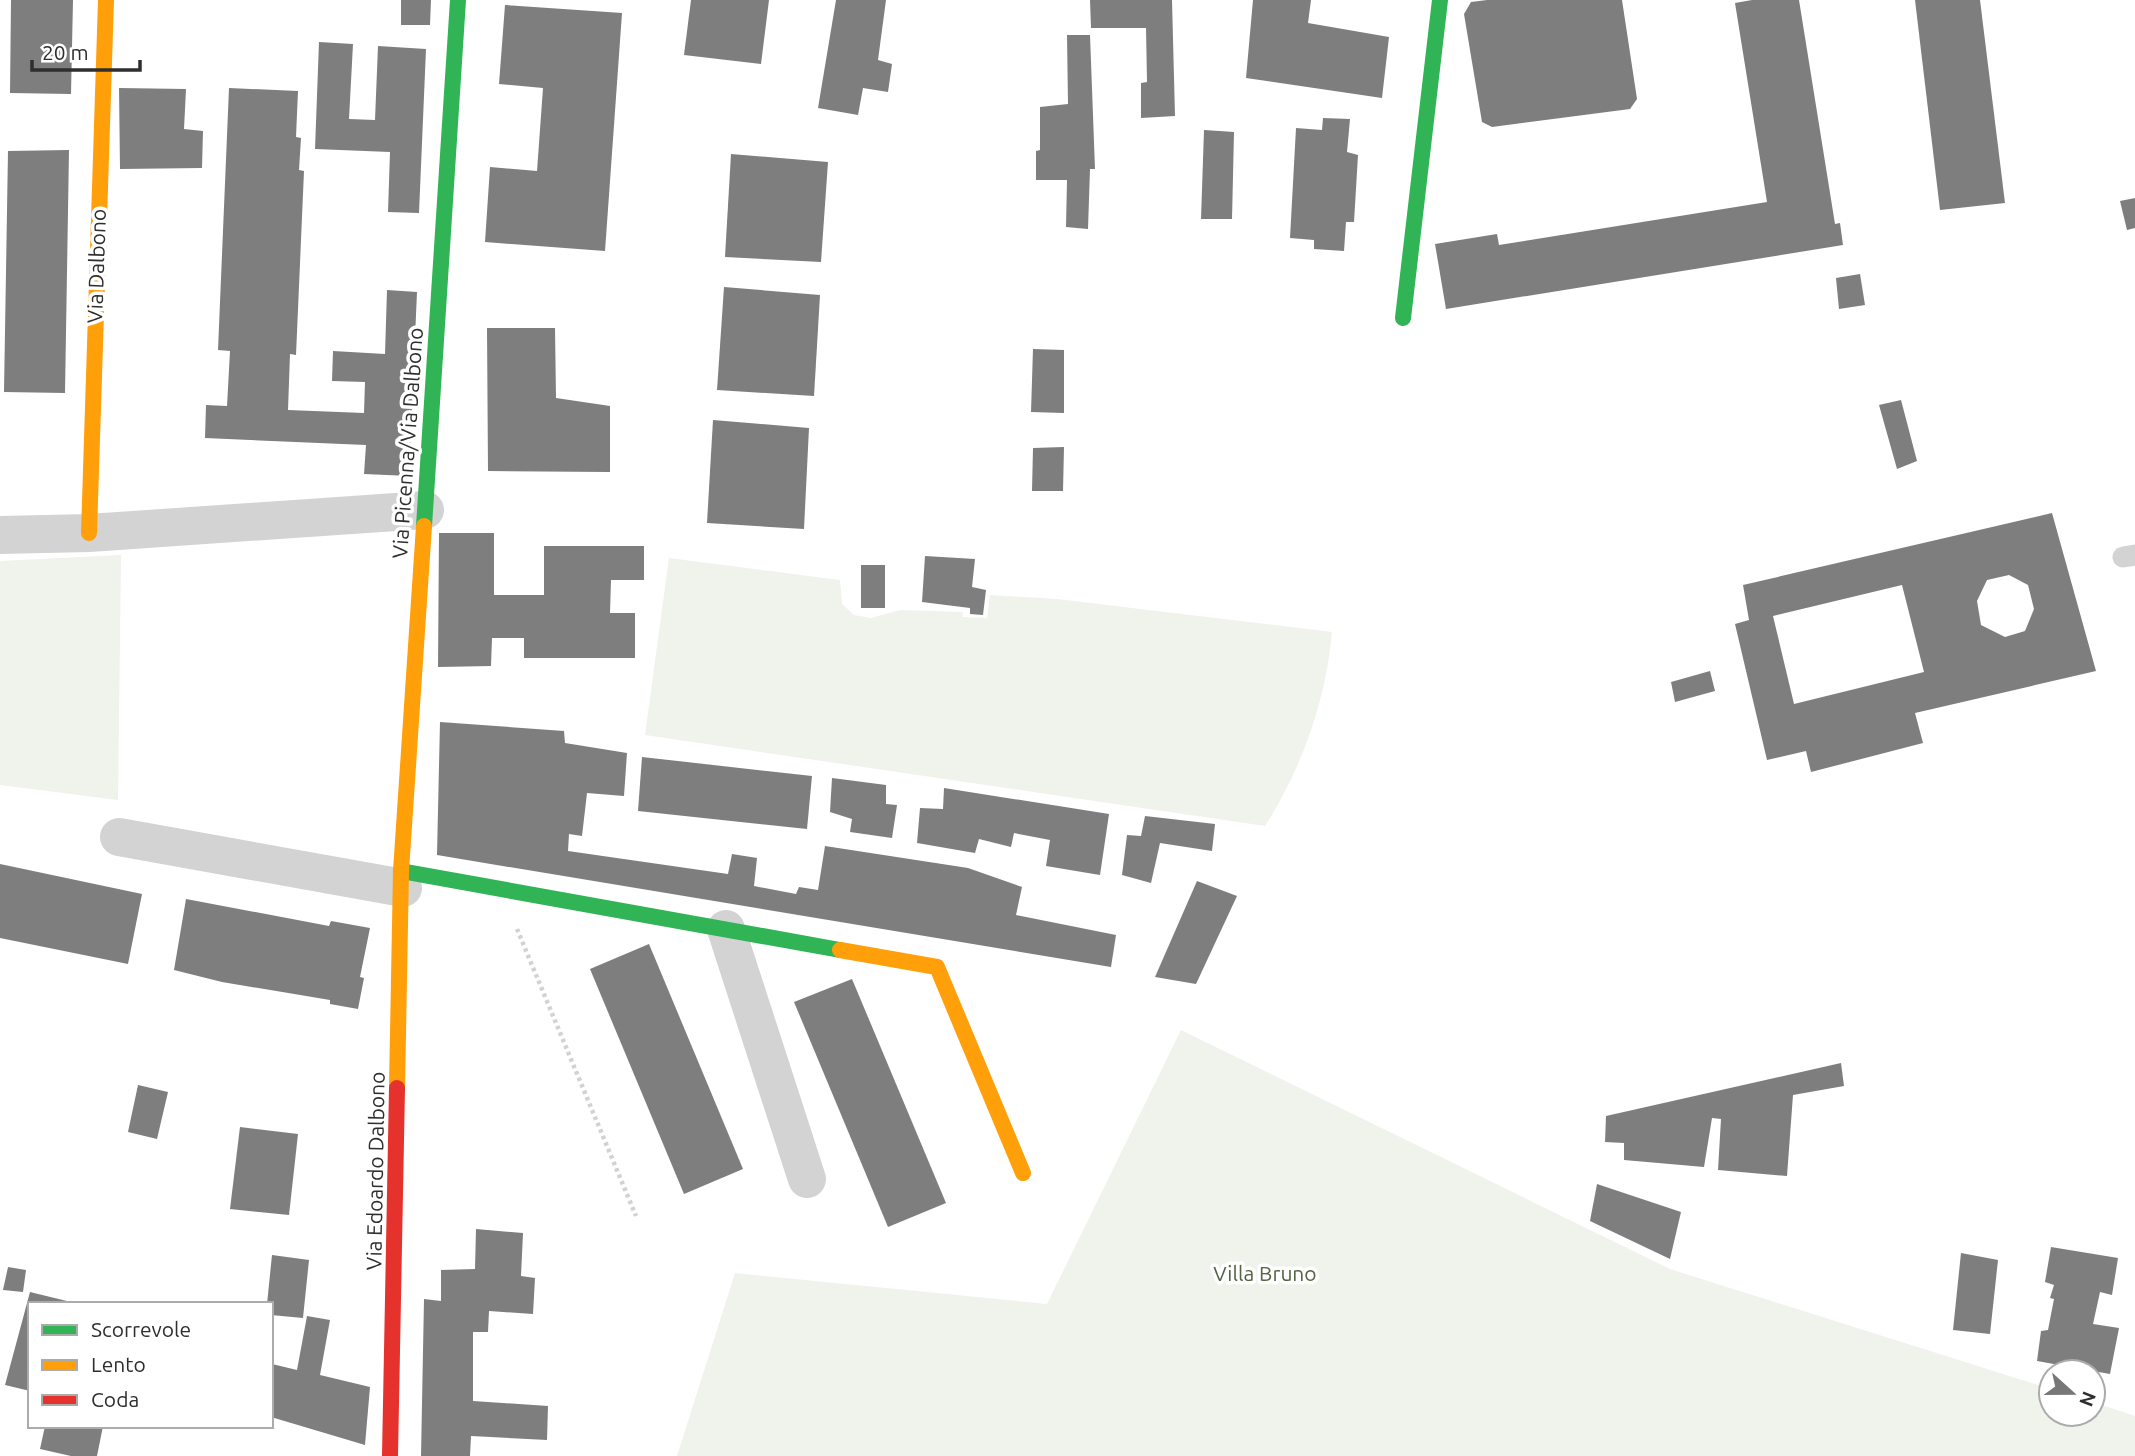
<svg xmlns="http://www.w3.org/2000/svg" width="2135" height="1456" font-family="Ubuntu,sans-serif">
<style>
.green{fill:#f0f3ec}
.building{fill:#7e7e7e;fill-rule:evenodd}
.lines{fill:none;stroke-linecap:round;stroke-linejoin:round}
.path{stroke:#d2d2d2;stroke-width:4.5;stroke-dasharray:3.5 3.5;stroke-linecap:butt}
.lane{stroke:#d3d3d3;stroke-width:21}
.street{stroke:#d3d3d3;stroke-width:38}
.fast{stroke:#30b455;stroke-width:16}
.slow{stroke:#ff9f0a;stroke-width:16}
.jam{stroke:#e5322d;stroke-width:16}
.labels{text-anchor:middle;stroke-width:7;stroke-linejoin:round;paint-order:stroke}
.street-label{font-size:21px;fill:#2e2e2e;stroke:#fff}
.park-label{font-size:21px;fill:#526440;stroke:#fff}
</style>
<rect width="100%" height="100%" fill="#fff"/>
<!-- green -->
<g class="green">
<path d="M 121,555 L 118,800 L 0,785 L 0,561 Z"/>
<path d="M 669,558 L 840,580 L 842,604 L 854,615 L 871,618 L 900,610 L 963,612 L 962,617 L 987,618 L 990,595 L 1057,599 L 1332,632 C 1326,700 1302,768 1265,826 L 645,735 Z"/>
<path d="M 1181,1030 L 1670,1269 L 2051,1389 L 2051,1414 L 2093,1414 L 2093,1402 L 2135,1416 L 2135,1456 L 677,1456 L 735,1273 L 1047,1304 Z"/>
</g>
<!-- building -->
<g class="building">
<path d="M 11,0 L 73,0 L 71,94 L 10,93 Z"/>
<path d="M 401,0 L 431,0 L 430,25 L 401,25 Z"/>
<path d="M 691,0 L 769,0 L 761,64 L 684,55 Z"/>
<path d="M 836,0 L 886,0 L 878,60 L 892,64 L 888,92 L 863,88 L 858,115 L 818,108 Z"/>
<path d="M 1090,0 L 1172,0 L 1175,116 L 1141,118 L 1141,83 L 1147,82 L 1146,28 L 1091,28 Z"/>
<path d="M 1253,0 L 1311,0 L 1308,23 L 1389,37 L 1382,98 L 1246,78 Z"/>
<path d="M 1487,0 L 1622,0 L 1637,99 L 1630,109 L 1492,127 L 1482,122 L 1464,14 L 1471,2 Z"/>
<path d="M 1752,0 L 1799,0 L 1835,224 L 1840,223 L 1843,245 L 1446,309 L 1435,244 L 1497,234 L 1499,245 L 1767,202 L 1735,3 Z"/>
<path d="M 1915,0 L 1980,0 L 2005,203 L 1940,210 Z"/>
<path d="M 505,5 L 622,13 L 605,251 L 485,242 L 490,167 L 537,171 L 543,88 L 499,84 Z"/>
<path d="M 1067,35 L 1090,35 L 1095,169 L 1090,169 L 1088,229 L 1066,227 L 1067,180 L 1036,180 L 1036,151 L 1040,150 L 1040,107 L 1068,104 Z"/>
<path d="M 319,42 L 353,44 L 349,119 L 375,120 L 378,46 L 426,49 L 419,213 L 388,212 L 390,152 L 315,149 Z"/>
<path d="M 119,88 L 186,89 L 184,129 L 203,131 L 202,168 L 120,169 Z"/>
<path d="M 229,88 L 298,91 L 296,137 L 301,138 L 299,170 L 304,171 L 296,355 L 290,354 L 288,410 L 364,413 L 365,382 L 332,381 L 333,351 L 385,354 L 387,290 L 417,292 L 409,476 L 364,474 L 366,445 L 205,438 L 206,405 L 227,406 L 230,351 L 218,350 Z"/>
<path d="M 1323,118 L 1350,119 L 1347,152 L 1358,155 L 1354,222 L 1346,222 L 1344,251 L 1314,249 L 1314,240 L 1290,238 L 1296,128 L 1322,130 Z"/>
<path d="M 1204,130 L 1234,132 L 1232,219 L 1201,219 Z"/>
<path d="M 69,150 L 65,393 L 4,392 L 8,151 Z"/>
<path d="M 731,154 L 828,162 L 821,262 L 725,257 Z"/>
<path d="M 2135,198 L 2135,228 L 2127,230 L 2120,201 Z"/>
<path d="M 1860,274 L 1865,305 L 1839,309 L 1836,278 Z"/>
<path d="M 724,287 L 820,295 L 814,396 L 717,390 Z"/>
<path d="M 487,328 L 555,328 L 556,398 L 610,406 L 610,472 L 488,471 Z"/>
<path d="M 1033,349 L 1064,350 L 1064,413 L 1031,412 Z"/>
<path d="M 1901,400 L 1917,461 L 1897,469 L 1879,405 Z"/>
<path d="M 713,420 L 809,428 L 804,529 L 707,523 Z"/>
<path d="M 1064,447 L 1063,491 L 1032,491 L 1033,448 Z"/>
<path d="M 2052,513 L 2096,671 L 1915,713 L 1923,743 L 1811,772 L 1806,751 L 1767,760 L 1735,624 L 1749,620 L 1743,585 ZM 2009,575 L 2028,585 L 2034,609 L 2025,631 L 2005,637 L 1981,625 L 1977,601 L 1987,580 ZM 1902,585 L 1924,672 L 1794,704 L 1773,616 Z"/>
<path d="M 439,533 L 494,533 L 494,595 L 544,595 L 544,546 L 644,546 L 644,580 L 611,580 L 610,613 L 635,613 L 635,658 L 524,658 L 524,638 L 492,638 L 491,666 L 438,667 Z"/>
<path d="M 925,556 L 975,559 L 972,587 L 986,590 L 983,615 L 970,614 L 970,608 L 922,602 Z"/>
<rect x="861" y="565" width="24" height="43"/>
<path d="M 1710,671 L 1715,691 L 1675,702 L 1671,682 Z"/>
<path d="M 440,722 L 564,731 L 565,743 L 627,753 L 624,796 L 587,793 L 582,836 L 569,834 L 568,851 L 728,874 L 732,854 L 757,858 L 754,886 L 796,894 L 799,887 L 818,890 L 825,846 L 968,868 L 1022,887 L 1016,915 L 1116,935 L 1111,967 L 437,855 Z"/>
<path d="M 642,757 L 812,776 L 807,829 L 638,811 Z"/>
<path d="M 832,778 L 886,785 L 886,804 L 897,805 L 892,838 L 850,832 L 852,819 L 830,812 Z"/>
<path d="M 944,788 L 1109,814 L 1100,875 L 1046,866 L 1050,840 L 1014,833 L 1011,847 L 979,839 L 975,853 L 917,843 L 920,808 L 943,809 Z"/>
<path d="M 1145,816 L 1215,824 L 1212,851 L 1160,843 L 1151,883 L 1122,875 L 1127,835 L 1141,836 Z"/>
<path d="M 0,864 L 142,894 L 128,964 L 0,938 Z"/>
<path d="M 1197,881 L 1237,896 L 1196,984 L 1155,977 Z"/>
<path d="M 186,899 L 329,926 L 331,921 L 370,928 L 360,977 L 364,978 L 358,1009 L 330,1004 L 330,1000 L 222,982 L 174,970 Z"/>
<path d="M 649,944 L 743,1169 L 684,1194 L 590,969 Z"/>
<path d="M 852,979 L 946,1203 L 888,1227 L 794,1002 Z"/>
<path d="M 1841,1063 L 1844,1086 L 1793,1095 L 1787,1176 L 1718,1170 L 1721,1119 L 1712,1118 L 1704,1167 L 1624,1160 L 1624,1143 L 1605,1142 L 1606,1116 Z"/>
<path d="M 138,1085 L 168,1092 L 157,1139 L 128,1132 Z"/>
<path d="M 240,1127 L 298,1134 L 289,1215 L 230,1209 Z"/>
<path d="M 1597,1184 L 1681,1212 L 1670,1259 L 1590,1221 Z"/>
<path d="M 476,1229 L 523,1233 L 521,1276 L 535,1278 L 533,1314 L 489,1311 L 488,1332 L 473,1332 L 473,1401 L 548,1406 L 547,1440 L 471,1436 L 470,1456 L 421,1456 L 424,1299 L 441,1301 L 441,1270 L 475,1269 Z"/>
<path d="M 2051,1247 L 2118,1258 L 2112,1295 L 2100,1292 L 2093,1324 L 2119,1328 L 2110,1374 L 2037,1361 L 2041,1331 L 2048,1330 L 2054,1299 L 2050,1298 L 2054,1285 L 2045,1282 Z"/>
<path d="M 1961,1253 L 1998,1260 L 1990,1334 L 1953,1330 Z"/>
<path d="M 272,1255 L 309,1260 L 303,1318 L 271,1315 L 271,1304 L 267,1304 Z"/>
<path d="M 8,1267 L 26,1270 L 23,1292 L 3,1290 Z"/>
<path d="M 30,1292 L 75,1303 L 30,1304 L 30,1391 L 5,1385 Z"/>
<path d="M 307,1316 L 330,1320 L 320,1375 L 370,1387 L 365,1445 L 271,1417 L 272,1364 L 297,1370 Z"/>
<path d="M 45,1426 L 103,1426 L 97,1456 L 71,1456 L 40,1449 Z"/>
</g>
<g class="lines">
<!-- path -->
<path class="path" d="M 517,929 L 636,1216"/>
<!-- lane -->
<path class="lane" d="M 2123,557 L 2135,555"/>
<!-- street -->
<g class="street">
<path d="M 0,535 L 89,533 L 425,510"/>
<path d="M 119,837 L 403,888"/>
<path d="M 726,929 L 807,1179"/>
</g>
<!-- fast -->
<g class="fast">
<path d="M 1403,318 L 1440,0"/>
<path d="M 424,526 L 458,0"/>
<path d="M 401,871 L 840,950"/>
</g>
<!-- slow -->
<g class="slow">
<path d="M 89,533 L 106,0"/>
<path d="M 840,950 L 937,967 L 1023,1173"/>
<path d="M 397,1088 L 401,871 L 424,526"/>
</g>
<!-- jam -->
<path class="jam" d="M 390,1456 L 397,1088"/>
</g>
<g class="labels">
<!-- street labels -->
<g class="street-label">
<text transform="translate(97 266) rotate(-88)" y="7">Via Dalbono</text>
<text transform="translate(408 443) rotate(-86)" y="7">Via Picenna/Via Dalbono</text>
<text transform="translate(376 1171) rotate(-89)" y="7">Via Edoardo Dalbono</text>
</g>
<!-- park labels -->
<g class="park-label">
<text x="1265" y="1281">Villa Bruno</text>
</g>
</g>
<!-- legend -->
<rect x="28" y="1302" width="245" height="126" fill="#ffffff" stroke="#ababab" stroke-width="2"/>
<rect x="42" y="1325" width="35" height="10" fill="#30b455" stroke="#ababab" stroke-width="2"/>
<text x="91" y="1337" font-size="21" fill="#2e2e2e">Scorrevole</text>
<rect x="42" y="1360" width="35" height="10" fill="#ff9f0a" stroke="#ababab" stroke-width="2"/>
<text x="91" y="1372" font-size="21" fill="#2e2e2e">Lento</text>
<rect x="42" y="1395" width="35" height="10" fill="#e5322d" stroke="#ababab" stroke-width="2"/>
<text x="91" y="1407" font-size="21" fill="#2e2e2e">Coda</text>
<!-- north arrow -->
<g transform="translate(2072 1393) rotate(111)"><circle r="33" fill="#ffffff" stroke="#ababab" stroke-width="2"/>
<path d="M0-5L12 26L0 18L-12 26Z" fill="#777777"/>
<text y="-10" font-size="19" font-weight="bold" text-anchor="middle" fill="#2e2e2e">N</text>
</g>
<!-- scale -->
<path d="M32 60v10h108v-10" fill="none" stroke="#2e2e2e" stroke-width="3.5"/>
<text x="42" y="60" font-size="21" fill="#2e2e2e" stroke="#ffffff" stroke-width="5" paint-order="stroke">20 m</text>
</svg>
